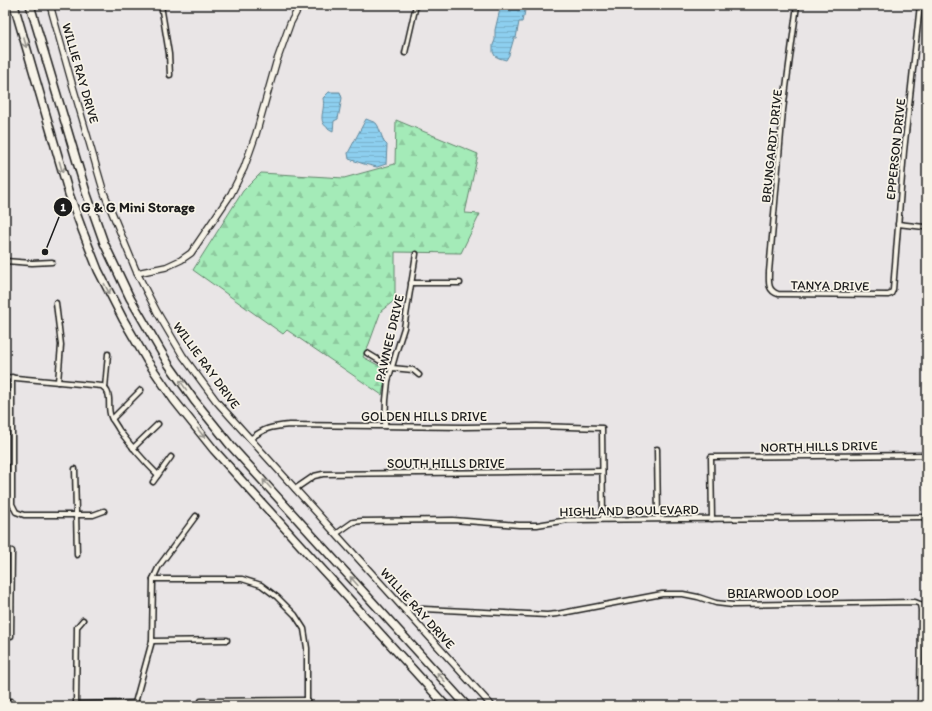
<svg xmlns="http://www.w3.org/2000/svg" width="932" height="711" font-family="Itim,sans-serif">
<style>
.forest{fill:url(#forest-firs);stroke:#60846a}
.water{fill:url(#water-rules);stroke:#60879b}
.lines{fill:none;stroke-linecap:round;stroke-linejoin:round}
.street-casing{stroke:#1c1c1c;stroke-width:7}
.secondary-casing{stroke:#1c1c1c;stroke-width:8}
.highway-casing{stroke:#1c1c1c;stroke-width:10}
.street{stroke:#f7f3e8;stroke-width:4}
.secondary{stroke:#f7f3e8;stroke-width:5.5}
.highway{stroke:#f7f3e8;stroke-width:7}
.oneway{stroke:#94928c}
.labels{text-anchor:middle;stroke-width:3.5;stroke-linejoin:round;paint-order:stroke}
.street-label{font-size:13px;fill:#1c1c1c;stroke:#f7f3e8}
.leader{fill:none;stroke:#1c1c1c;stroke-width:1.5}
.callout-dot{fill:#1c1c1c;stroke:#f7f3e8;stroke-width:1.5}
.mark-label{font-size:12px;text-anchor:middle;font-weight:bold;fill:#fff}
.callout-label{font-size:14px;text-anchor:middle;font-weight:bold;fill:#1c1c1c;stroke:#f7f3e8;stroke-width:3.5;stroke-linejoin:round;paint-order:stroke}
</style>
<defs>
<pattern id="forest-firs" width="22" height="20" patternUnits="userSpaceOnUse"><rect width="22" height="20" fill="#a4ebb8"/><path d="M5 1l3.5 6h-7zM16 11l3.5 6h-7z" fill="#8dc99e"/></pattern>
<pattern id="water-rules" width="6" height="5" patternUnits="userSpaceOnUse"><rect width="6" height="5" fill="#8dcfef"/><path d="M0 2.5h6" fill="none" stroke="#79b1cc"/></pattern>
</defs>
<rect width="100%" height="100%" fill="#e9e5e6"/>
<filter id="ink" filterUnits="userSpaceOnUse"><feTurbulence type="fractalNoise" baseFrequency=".025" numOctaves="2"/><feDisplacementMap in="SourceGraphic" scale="8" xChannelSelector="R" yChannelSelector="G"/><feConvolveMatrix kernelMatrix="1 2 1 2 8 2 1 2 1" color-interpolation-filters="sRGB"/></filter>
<g filter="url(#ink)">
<!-- forest -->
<path class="forest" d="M 396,120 L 478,154 L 465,213 L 480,214 L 461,253 L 395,252 L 395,300 L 381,311 L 369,344 L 363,357 L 387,370 L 382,395 L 287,330 L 283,334 L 193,270 L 243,191 L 261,173 L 344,178 L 395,164 Z"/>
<!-- water -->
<g class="water">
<path d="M 501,5 L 526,5 L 524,16 L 523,17 L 522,22 L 519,22 L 516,38 L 514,38 L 509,55 L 506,60 L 499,58 L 495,56 L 493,52 L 493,45 L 495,40 L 495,30 Z"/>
<path d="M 329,92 L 340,92 L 342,98 L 338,119 L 334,121 L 333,131 C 314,122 326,113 323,98 Z"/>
<path d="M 366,119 L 376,123 L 378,126 L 384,142 L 387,145 L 386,164 L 377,167 L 364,164 L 349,159 L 348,153 Z"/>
</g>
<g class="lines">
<!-- street casing -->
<g class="street-casing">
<g id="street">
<path d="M 161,5 L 169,54 L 170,75"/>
<path d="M 797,5 L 783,110 L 769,272 C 769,282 767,290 778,294 L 888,295 L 891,294 L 893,290 L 904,151 L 920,5"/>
<path d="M 405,53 L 416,5"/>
<path d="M 898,224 L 924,227"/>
<path d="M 5,261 L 32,263 L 52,262"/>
<path d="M 411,283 L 460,283"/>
<path d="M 56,303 L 61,345 L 58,382"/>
<path d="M 367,353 L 392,368 L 413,370 L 419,375"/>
<path d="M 5,377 L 102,386 C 114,394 106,406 111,417 C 113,421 117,426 119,430 C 131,446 144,461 158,475"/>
<path d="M 12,377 L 12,504 L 16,512 L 24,515 L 93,515 L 104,511"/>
<path d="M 105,388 L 108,354"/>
<path d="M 112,419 L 141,390"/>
<path d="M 385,426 L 386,400 L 388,381 L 396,353 L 404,328 L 416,254"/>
<path d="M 250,439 C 265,428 270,427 289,425 L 464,427 L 537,426 L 602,428 L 603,519"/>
<path d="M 133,448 L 158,424"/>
<path d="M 657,449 L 658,518"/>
<path d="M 75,469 L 77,555"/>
<path d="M 153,482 L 171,457"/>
<path d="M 295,489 L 314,476 L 323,474 L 602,471"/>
<path d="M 712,519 L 711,457 L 927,455"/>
<path d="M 336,534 L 353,522 L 362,521 L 453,520 L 519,525 L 537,525 L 568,520 L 927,517"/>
<path d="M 5,549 L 12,551 L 11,636"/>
<path d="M 153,579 L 159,566 L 196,516"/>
<path d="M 404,608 L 547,615 L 557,614 L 662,594 L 683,594 L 698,597 L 716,603 L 733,605 L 915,602 L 920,604 L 921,610 L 920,706"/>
<path d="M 83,620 L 77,627 L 76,704 L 135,703"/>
<path d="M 152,641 L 227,640"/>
<path d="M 201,701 L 307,700"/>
<path d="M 11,706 L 11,701"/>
<path d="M 135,706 L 135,703 L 152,641 L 153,579 L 242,579 L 261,585 L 277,597 L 295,615 L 304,629 L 307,648 L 307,706"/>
</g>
</g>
<!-- secondary casing -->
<g class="secondary-casing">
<g id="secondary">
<path d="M 50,5 L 71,80 L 104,193 L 137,273 L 157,312 L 183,356 L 217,402 L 336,534 L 492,706"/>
<path d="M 137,273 L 166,267 L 181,260 L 191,253 L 231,194 L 244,168 L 256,134 L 276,63 L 290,24 L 300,5"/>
</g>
</g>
<!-- highway casing -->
<g class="highway-casing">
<g id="highway">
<path d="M 14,5 L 69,194 L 83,232 L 98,270 L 123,319 L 148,362 L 174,400 L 214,450 L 446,706"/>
<path d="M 30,5 L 86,192 L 104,243 L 130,298 L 169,365 L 194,400 L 231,446 L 467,706"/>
</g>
</g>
<!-- street -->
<use href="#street" class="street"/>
<!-- secondary -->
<use href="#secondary" class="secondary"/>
<!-- highway -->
<use href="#highway" class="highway"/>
</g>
<!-- one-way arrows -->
<defs><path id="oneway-shaft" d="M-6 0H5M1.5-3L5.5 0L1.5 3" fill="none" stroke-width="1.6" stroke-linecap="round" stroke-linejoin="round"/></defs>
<g class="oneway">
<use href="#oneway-shaft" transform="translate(25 42) rotate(74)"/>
<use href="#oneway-shaft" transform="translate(61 167) rotate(74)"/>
<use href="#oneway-shaft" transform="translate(107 289) rotate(63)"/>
<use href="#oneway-shaft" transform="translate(183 385) rotate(-125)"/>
<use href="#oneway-shaft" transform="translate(201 433) rotate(51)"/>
<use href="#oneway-shaft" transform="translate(267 484) rotate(-132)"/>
<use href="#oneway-shaft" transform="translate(354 581) rotate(-132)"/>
<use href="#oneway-shaft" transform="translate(441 677) rotate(-132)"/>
</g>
</g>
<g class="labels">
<!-- street labels -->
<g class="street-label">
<text transform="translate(81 73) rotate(74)" y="5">WILLIE RAY DRIVE</text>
<text transform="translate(771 146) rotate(-84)" y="5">BRUNGARDT DRIVE</text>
<text transform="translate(895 149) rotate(-84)" y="5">EPPERSON DRIVE</text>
<text transform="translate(830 285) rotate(1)" y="5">TANYA DRIVE</text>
<text transform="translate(389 338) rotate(-77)" y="5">PAWNEE DRIVE</text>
<text transform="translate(207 365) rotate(54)" y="5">WILLIE RAY DRIVE</text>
<text x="424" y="421">GOLDEN HILLS DRIVE</text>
<text transform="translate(819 446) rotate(-1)" y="5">NORTH HILLS DRIVE</text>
<text x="446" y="468">SOUTH HILLS DRIVE</text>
<text transform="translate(629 510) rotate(-1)" y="5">HIGHLAND BOULEVARD</text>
<text x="783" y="598">BRIARWOOD LOOP</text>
<text transform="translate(418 608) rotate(48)" y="5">WILLIE RAY DRIVE</text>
</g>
</g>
<!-- callouts -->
<path class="leader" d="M45 252L63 207"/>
<g class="callout-dot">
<circle cx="45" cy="252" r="4"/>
<circle cx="63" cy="207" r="10"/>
</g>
<g class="mark-label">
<text x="63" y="211">1</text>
</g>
<g class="callout-label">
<text x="138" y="212">G &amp; G Mini Storage</text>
</g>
<!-- margin -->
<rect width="932" height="711" fill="none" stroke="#f7f3e8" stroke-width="20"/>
<rect x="10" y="10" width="912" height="691" fill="none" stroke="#1c1c1c" stroke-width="1.5" filter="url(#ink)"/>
</svg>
